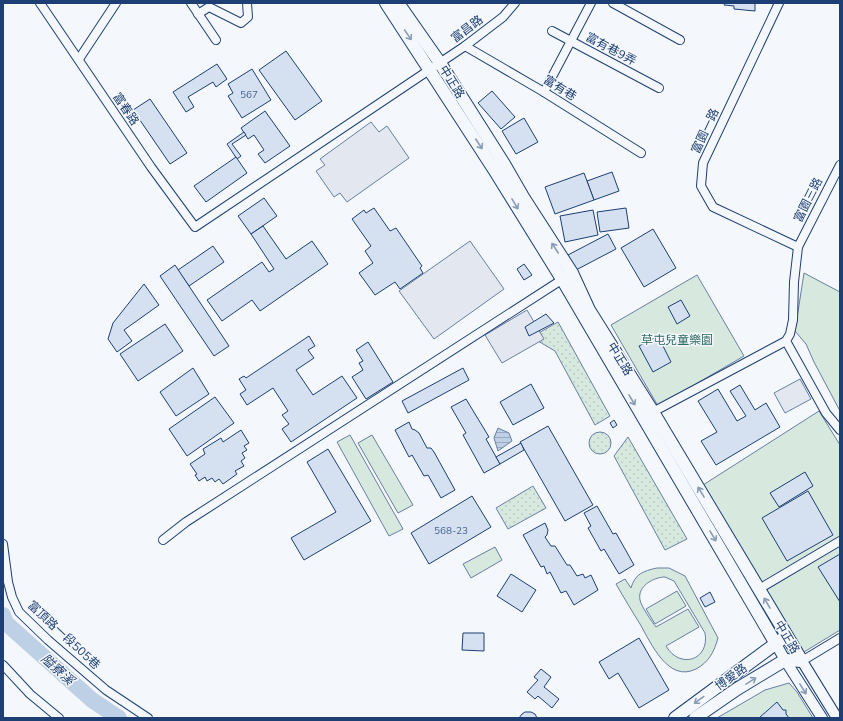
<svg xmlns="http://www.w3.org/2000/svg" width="843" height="721" font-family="'Nunito Sans','Noto Sans TC',sans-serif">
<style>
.grass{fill:url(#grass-dots);stroke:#687fa3}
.green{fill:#d7e8df;stroke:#687fa3;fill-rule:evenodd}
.parking{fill:#e3e8f0;stroke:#687fa3}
.water{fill:url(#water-rules);stroke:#687fa3}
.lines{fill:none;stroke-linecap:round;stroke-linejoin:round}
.stream{stroke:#bed0e5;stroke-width:2.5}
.river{stroke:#bed0e5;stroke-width:16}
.building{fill:#d5e0f0;stroke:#1d3f73}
.minor-casing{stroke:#1d3f73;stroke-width:10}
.tertiary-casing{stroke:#1d3f73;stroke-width:12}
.primary-casing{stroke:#1d3f73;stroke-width:14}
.minor{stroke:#f4f7fb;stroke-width:8}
.tertiary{stroke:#f4f7fb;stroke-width:10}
.primary{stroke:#f4f7fb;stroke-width:12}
.oneway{stroke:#889bb7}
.labels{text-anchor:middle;stroke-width:3;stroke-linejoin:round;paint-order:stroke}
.number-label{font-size:10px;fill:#4b6792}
.street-label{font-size:12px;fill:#1d3f73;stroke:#f4f7fb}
.park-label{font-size:12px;fill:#2c6c60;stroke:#f4f7fb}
.water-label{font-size:13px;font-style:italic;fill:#1d3f73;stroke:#f4f7fb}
</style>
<defs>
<pattern id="grass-dots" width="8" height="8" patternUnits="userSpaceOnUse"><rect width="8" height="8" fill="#d7e8df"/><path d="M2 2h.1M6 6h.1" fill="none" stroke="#b8c8c3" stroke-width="1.8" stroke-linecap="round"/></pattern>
<pattern id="water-rules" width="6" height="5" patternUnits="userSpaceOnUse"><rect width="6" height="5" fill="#bed0e5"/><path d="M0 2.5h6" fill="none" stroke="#9aaabe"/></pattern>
</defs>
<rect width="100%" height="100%" fill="#f4f7fb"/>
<!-- grass -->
<g class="grass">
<path d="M 558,322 L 610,416 L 595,425 L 555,351 L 538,341 L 535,335 Z"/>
<circle cx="600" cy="443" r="11"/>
<path d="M 628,437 L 687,539 L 665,550 L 614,456 Z"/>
<path d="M 533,486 L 546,508 L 508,529 L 496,508 Z"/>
</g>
<!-- green -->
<g class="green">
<path d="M 804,273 L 840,292 L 840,411 L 814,362 L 806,344 L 795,331 Z"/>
<path d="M 697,275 L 744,356 L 658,406 L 611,325 Z"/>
<path d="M 819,411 L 840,445 L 840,630 L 804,652 L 703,485 Z"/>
<path d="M 350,435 L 403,529 L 389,536 L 337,442 Z"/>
<path d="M 372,435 L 413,505 L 398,513 L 358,443 Z"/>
<path d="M 495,547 L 502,560 L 471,578 L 463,564 Z"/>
<path d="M 657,568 L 669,568 L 685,576 L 718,638 C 714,652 709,662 696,669 C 668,683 651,643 640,624 C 632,611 624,598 616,584 L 625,579 L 631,588 C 635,574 643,571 657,568 ZM 665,577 L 674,581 L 705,633 C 710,660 680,670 666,646 L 699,627 L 688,609 L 656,627 C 652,622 641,606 640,600 C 637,586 654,577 665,577 Z"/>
<path d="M 677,591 L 686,606 L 655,624 L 646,609 Z"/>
<path d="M 789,683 L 797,692 L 813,718 L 717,718 L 765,690 Z"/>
</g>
<!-- parking -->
<g class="parking">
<path d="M 371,122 L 379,132 L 387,126 L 409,158 L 347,202 L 340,193 L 334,197 L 316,171 L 325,165 L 320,159 Z"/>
<path d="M 470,241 L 504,289 L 434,339 L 399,291 Z"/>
<path d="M 527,310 L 544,339 L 502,363 L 485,335 Z"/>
<path d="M 800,379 L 811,399 L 785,413 L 774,393 Z"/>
</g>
<!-- water -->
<path class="water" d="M 498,428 L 509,433 L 512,441 L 498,451 L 494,438 Z"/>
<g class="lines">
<!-- stream -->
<path class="stream" d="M 3,626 L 6,623"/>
<!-- river -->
<path class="river" d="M 3,615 L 6,623 L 92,700 L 119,718"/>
</g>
<!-- building -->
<g class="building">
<path d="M 725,3 L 755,3 L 755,11 L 734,9 L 734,6 L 724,5 Z"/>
<path d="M 286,51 L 322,101 L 295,120 L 259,70 Z"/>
<path d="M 217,64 L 227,79 L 216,87 L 213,82 L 188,97 L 194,107 L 186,112 L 173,92 Z"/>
<path d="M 252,69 L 271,100 L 242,118 L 228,96 L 233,93 L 228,84 Z"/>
<path d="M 492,91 L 515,117 L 501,129 L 478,103 Z"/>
<path d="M 150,99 L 187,153 L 170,164 L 133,110 Z"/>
<path d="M 265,111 L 290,146 L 265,163 L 258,154 L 264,150 L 254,135 L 248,139 L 241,128 Z"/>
<path d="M 524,118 L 538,142 L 516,154 L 502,131 Z"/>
<path d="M 244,132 L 246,135 L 232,144 L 241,156 L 237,159 L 227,144 Z"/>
<path d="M 236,157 L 247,173 L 206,202 L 194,186 Z"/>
<path d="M 612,172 L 619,191 L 594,200 L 587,181 Z"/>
<path d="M 584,173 L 594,200 L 555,214 L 545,187 Z"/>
<path d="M 264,198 L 277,216 L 251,234 L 238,216 Z"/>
<path d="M 374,208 L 390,231 L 396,228 L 422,266 L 420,268 L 423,273 L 400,289 L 395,282 L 375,295 L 359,273 L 373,263 L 365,251 L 371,246 L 352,219 L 364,210 L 366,213 Z"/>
<path d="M 626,208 L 629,228 L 600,232 L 597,212 Z"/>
<path d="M 593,210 L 598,235 L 565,242 L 560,216 Z"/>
<path d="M 263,226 L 286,259 L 312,241 L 328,264 L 260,311 L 252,300 L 222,321 L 207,300 L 262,262 L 269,272 L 274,269 L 251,234 Z"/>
<path d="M 653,229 L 676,268 L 644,287 L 621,248 Z"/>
<path d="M 608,234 L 616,249 L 574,271 L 566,256 Z"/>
<path d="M 213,246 L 224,262 L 189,286 L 178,270 Z"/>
<path d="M 524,264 L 532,275 L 524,280 L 517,269 Z"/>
<path d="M 175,265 L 229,346 L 214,356 L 160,276 Z"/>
<path d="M 144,284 L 159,305 L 124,330 L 132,341 L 117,352 L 108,339 L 113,323 Z"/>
<path d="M 681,300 L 690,316 L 677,324 L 668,307 Z"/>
<path d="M 546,314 L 554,323 L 529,336 L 525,327 Z"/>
<path d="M 165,324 L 183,351 L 138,381 L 120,354 Z"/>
<path d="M 309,336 L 315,346 L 308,350 L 314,358 L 296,370 L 313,395 L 342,376 L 357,398 L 291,442 L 282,429 L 289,424 L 282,415 L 288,411 L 273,388 L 247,405 L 240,394 L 246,390 L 239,379 L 244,376 L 246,378 Z"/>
<path d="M 658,336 L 671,362 L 653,372 L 639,346 Z"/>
<path d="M 368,342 L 393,382 L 366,399 L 352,377 L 363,370 L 359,363 L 363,361 L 356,350 Z"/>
<path d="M 193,368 L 209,394 L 176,416 L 160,392 Z"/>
<path d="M 463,368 L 469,380 L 408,413 L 402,401 Z"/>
<path d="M 531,384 L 544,408 L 513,425 L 500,402 Z"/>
<path d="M 740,385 L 755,410 L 766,403 L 780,427 L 716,465 L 701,441 L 717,432 L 698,401 L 718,389 L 737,421 L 746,416 L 730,391 Z"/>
<path d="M 215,397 L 234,423 L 187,456 L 169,429 Z"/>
<path d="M 466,399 L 489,437 L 486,439 L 500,464 L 484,473 L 463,435 L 466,433 L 451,407 Z"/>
<path d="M 614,420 L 617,425 L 613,428 L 610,423 Z"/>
<path d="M 409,422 L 412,429 L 415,430 L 419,433 L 427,448 L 431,448 L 434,452 L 455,490 L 441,498 L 428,475 L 424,476 L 412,455 L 409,457 L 395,430 Z"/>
<path d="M 548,426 L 593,505 L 565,521 L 520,442 Z"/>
<path d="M 241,430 L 249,443 L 244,446 L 247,450 L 242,453 L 245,458 L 241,461 L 244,466 L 235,471 L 237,474 L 223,484 L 219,479 L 215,482 L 212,478 L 207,481 L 205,477 L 199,481 L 195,475 L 197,474 L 190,464 L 205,454 L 203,449 L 221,438 L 223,442 Z"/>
<path d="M 521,443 L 524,450 L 500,464 L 496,457 Z"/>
<path d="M 328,449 L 371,521 L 304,560 L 291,538 L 336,512 L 307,462 Z"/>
<path d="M 805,472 L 813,486 L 779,507 L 770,493 Z"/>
<path d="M 808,491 L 833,535 L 787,561 L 762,518 Z"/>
<path d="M 472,496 L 491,527 L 429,564 L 411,533 Z"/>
<path d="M 597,506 L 613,534 L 616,533 L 634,565 L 619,574 L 604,549 L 601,551 L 588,528 L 591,526 L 584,513 Z"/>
<path d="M 545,523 L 548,530 L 547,535 L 545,537 L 551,546 L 555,546 L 567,565 L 570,565 L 577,576 L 583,574 L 585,578 L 591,575 L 598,590 L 574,605 L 566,591 L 561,593 L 550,572 L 547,574 L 544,566 L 541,567 L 523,535 Z"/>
<path d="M 840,554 L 840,602 L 818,567 Z"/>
<path d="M 511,574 L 536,590 L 522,612 L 497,596 Z"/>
<path d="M 710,592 L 715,602 L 705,607 L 700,598 Z"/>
<path d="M 463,633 L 484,633 L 484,651 L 462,650 Z"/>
<path d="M 639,638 L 669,690 L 639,708 L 618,673 L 609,679 L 599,662 Z"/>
<path d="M 541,669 L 551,677 L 544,687 L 559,699 L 552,708 L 538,696 L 535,699 L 527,692 L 538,680 L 534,677 Z"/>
<path d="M 777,702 L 783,710 L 786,710 L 786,714 L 789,718 L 759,718 Z"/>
<path d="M 525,712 L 531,712 L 535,714 L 537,718 L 519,718 L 522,714 Z"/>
</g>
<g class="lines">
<!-- minor casing -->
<g class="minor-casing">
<g id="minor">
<path d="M 40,3 L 151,167 L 195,227 L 465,46 L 503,17 L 515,3"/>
<path d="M 191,3 L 216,40"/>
<path d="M 613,3 L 680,40"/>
<path d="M 779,3 L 703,163 L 701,186 L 713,207 L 798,247"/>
<path d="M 198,14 L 209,7 L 241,23 L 248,17 L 247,3"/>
<path d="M 552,31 L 659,88"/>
<path d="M 465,46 L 544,92 L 641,153"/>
<path d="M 79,59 L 116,3"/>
<path d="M 544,92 L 591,3"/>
<path d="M 840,165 L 798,247 L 794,282 L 793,320 L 790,334 L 786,341 L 826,413 L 840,430"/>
<path d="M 649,414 L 786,341"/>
<path d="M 163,540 L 186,522 L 566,277"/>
<path d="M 3,544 L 8,582 L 12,597 L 19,612 L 48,640 L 106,690 L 148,718"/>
<path d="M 759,589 L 840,541"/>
<path d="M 802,661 L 840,638"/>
<path d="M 3,665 L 30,694 L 59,718"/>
</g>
</g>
<!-- tertiary casing -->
<g class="tertiary-casing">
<g id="tertiary">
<path d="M 776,644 L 785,660 L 822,718"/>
<path d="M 802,661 L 837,718"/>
</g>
</g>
<!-- primary casing -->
<g class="primary-casing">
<g id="primary">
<path d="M 386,3 L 495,171 L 562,279 L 776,644"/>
<path d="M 398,3 L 440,63 L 504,164 L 523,197 L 572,273 L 589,310 L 653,412 L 802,661"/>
<path d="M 675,718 L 782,639"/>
<path d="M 695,718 L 737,689 L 785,660 L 802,661"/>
</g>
</g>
<!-- minor -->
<use href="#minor" class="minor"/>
<!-- tertiary -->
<use href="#tertiary" class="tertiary"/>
<!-- primary -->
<use href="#primary" class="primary"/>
</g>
<!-- one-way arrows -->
<defs><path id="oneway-shaft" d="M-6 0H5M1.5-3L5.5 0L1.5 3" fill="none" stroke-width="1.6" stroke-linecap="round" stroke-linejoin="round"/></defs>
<g class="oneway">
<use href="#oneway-shaft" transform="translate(408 35) rotate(56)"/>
<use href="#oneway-shaft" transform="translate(479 144) rotate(57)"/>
<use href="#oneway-shaft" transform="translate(515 204) rotate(59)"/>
<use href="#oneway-shaft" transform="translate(555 248) rotate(-123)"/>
<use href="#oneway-shaft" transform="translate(632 400) rotate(59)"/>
<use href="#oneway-shaft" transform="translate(701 492) rotate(-121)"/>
<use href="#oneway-shaft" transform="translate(713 536) rotate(59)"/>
<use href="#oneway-shaft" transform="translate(767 603) rotate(-120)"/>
<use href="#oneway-shaft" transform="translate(751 681) rotate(-32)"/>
<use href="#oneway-shaft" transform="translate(803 689) rotate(58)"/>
<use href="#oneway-shaft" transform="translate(699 700) rotate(144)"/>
</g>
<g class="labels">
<!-- number labels -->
<g class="number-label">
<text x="249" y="98">567</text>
<text x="451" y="534">568-23</text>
</g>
<!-- street labels -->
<g class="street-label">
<text transform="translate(467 29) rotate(-37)" y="4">富昌路</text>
<text transform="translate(611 49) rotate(28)" y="4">富有巷9弄</text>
<text transform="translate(452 82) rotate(58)" y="4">中正路</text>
<text transform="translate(560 88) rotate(32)" y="4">富有巷</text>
<text transform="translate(126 109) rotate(56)" y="4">富春路</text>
<text transform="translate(705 131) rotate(-65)" y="4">富園一路</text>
<text transform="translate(808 200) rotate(-63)" y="4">富園三路</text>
<text transform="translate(620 359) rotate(58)" y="4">中正路</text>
<text transform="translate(64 635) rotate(43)" y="4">富頂路一段505巷</text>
<text transform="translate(787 637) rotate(59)" y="4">中正路</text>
<text transform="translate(731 677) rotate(-36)" y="4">博愛路</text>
</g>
<!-- park labels -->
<g class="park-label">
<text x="677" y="344">草屯兒童樂園</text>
</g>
<!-- water labels -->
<g class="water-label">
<text transform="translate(58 669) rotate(42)" y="5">隘寮溪</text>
</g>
</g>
<!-- border -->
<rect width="843" height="721" fill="none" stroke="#1d3f73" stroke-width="8"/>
</svg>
